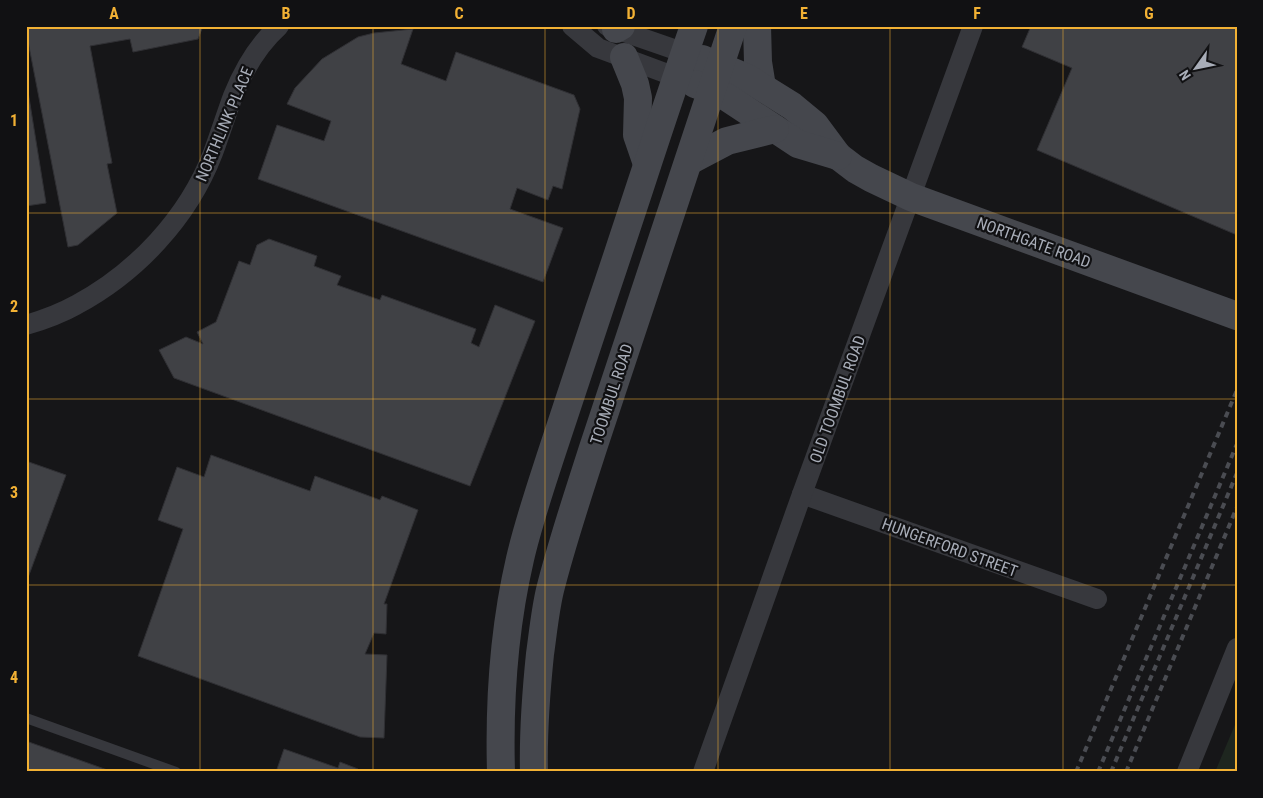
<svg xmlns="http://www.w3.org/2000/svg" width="1263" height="798" font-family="'Roboto Condensed',sans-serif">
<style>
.green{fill:#1e261f}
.building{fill:#404145;stroke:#303034}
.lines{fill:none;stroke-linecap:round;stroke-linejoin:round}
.lane{stroke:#37383d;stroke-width:10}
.street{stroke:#37383d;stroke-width:20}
.secondary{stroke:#45474d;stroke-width:28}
.rail{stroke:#4a4c52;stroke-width:4;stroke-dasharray:6 5;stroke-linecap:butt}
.grid{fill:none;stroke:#f2b134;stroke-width:1;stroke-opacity:0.55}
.labels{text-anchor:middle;stroke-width:4.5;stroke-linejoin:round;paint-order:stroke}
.street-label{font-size:16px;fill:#a8adb8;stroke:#111113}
.neatline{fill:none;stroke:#f2b134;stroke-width:2}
.grid-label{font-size:16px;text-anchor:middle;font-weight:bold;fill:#f2b134}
</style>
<rect width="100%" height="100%" fill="#161618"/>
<!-- green -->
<path class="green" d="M 1237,720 L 1237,772 L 1215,772 Z"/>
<!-- building -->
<g class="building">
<path d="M 41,26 L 203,26 L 198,39 L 133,52 L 130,39 L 90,46 L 112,163 L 107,164 L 117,213 L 78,245 L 68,247 L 26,31 L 26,29 Z"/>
<path d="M 1031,26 L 1237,26 L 1237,235 L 1037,150 L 1072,68 L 1022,47 Z"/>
<path d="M 413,29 L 401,64 L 446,81 L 456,52 L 574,95 L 580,109 L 562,189 L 553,186 L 548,200 L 517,188 L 510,209 L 563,228 L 543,282 L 258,179 L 277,125 L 324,141 L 331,121 L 287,104 L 295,88 L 322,59 L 358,37 L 374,33 Z"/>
<path d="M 26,79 L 46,203 L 26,206 Z"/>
<path d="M 269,239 L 317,256 L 314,266 L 341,276 L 337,285 L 380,300 L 382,295 L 476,329 L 471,343 L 479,347 L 495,305 L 535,321 L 470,486 L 174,378 L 159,350 L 186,337 L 203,344 L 197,332 L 216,322 L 239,261 L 250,265 L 257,245 Z"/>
<path d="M 211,455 L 310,491 L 315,476 L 380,500 L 382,496 L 418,510 L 384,604 L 387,604 L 386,634 L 374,633 L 365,654 L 387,655 L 384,738 L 360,737 L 138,656 L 183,529 L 158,520 L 177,467 L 204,477 Z"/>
<path d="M 26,461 L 66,475 L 26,583 Z"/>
<path d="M 26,741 L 113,772 L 26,772 Z"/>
<path d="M 284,749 L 338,768 L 340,762 L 358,769 L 357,772 L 276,772 Z"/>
</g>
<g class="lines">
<!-- lane -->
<path class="lane" d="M 26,718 L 176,772"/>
<!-- street -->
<g class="street">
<path d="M 572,26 L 598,48 L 676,77"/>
<path d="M 607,26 L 685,53"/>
<path d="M 26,325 C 43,320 60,314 76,305 C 136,273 188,218 213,153 C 220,134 226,115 233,96 C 243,71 259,44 279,26"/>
<path d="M 802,494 L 1097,599"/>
<path d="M 703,772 L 802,494 L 973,26"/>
<path d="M 1187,772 L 1237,648"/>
</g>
<!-- secondary -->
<g class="secondary">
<path d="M 757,26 L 758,62 L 762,87"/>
<path d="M 616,29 L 621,26"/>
<path d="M 624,57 L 635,84 L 638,98 L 637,135 L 647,164"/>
<path d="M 702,59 L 747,78 L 792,106 L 815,125 L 838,156 L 855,169 L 871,178 L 911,197 L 1237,316"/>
<path d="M 695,84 L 712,90 L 728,98 L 798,144 L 838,156"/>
<path d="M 689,161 L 727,141 L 775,129"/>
<path d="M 501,772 C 499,701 504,628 520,559 C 528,524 540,489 551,455 C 567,407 583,358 599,310 C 631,216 661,121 694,26"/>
<path d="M 534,772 C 533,732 536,693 540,654 C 543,633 545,611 550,590 C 562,542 578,495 593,448 L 733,26"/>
</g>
<!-- rail -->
<g class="rail">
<path d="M 1076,772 L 1237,390"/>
<path d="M 1098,772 L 1237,444"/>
<path d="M 1111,772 L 1237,473"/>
<path d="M 1126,772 L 1237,507"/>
</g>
</g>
<!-- grid -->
<path class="grid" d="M 200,26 L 200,772M 373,26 L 373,772M 545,26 L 545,772M 718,26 L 718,772M 890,26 L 890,772M 1063,26 L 1063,772M 26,213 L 1237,213M 26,399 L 1237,399M 26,585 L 1237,585"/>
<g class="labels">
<!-- street labels -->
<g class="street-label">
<text transform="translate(224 124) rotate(-67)" y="6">NORTHLINK PLACE</text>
<text transform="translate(1034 242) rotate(20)" y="6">NORTHGATE ROAD</text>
<text transform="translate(611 394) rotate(-72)" y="6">TOOMBUL ROAD</text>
<text transform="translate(837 399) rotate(-70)" y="6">OLD TOOMBUL ROAD</text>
<text transform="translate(950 547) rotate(20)" y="6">HUNGERFORD STREET</text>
</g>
</g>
<!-- border -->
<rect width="1263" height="798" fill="none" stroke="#111113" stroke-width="55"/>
<!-- north arrow -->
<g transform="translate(1196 68) rotate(237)" stroke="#111113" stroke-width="4" paint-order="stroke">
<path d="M0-4L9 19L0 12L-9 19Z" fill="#a8adb8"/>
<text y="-8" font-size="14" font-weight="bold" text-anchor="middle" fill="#a8adb8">N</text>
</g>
<rect x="28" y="28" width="1208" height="742" class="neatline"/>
<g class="grid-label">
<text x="114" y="19">A</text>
<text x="286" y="19">B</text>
<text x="459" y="19">C</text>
<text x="631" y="19">D</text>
<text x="804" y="19">E</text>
<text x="977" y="19">F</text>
<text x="1149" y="19">G</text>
<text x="14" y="126">1</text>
<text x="14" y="312">2</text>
<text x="14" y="498">3</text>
<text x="14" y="683">4</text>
</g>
</svg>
